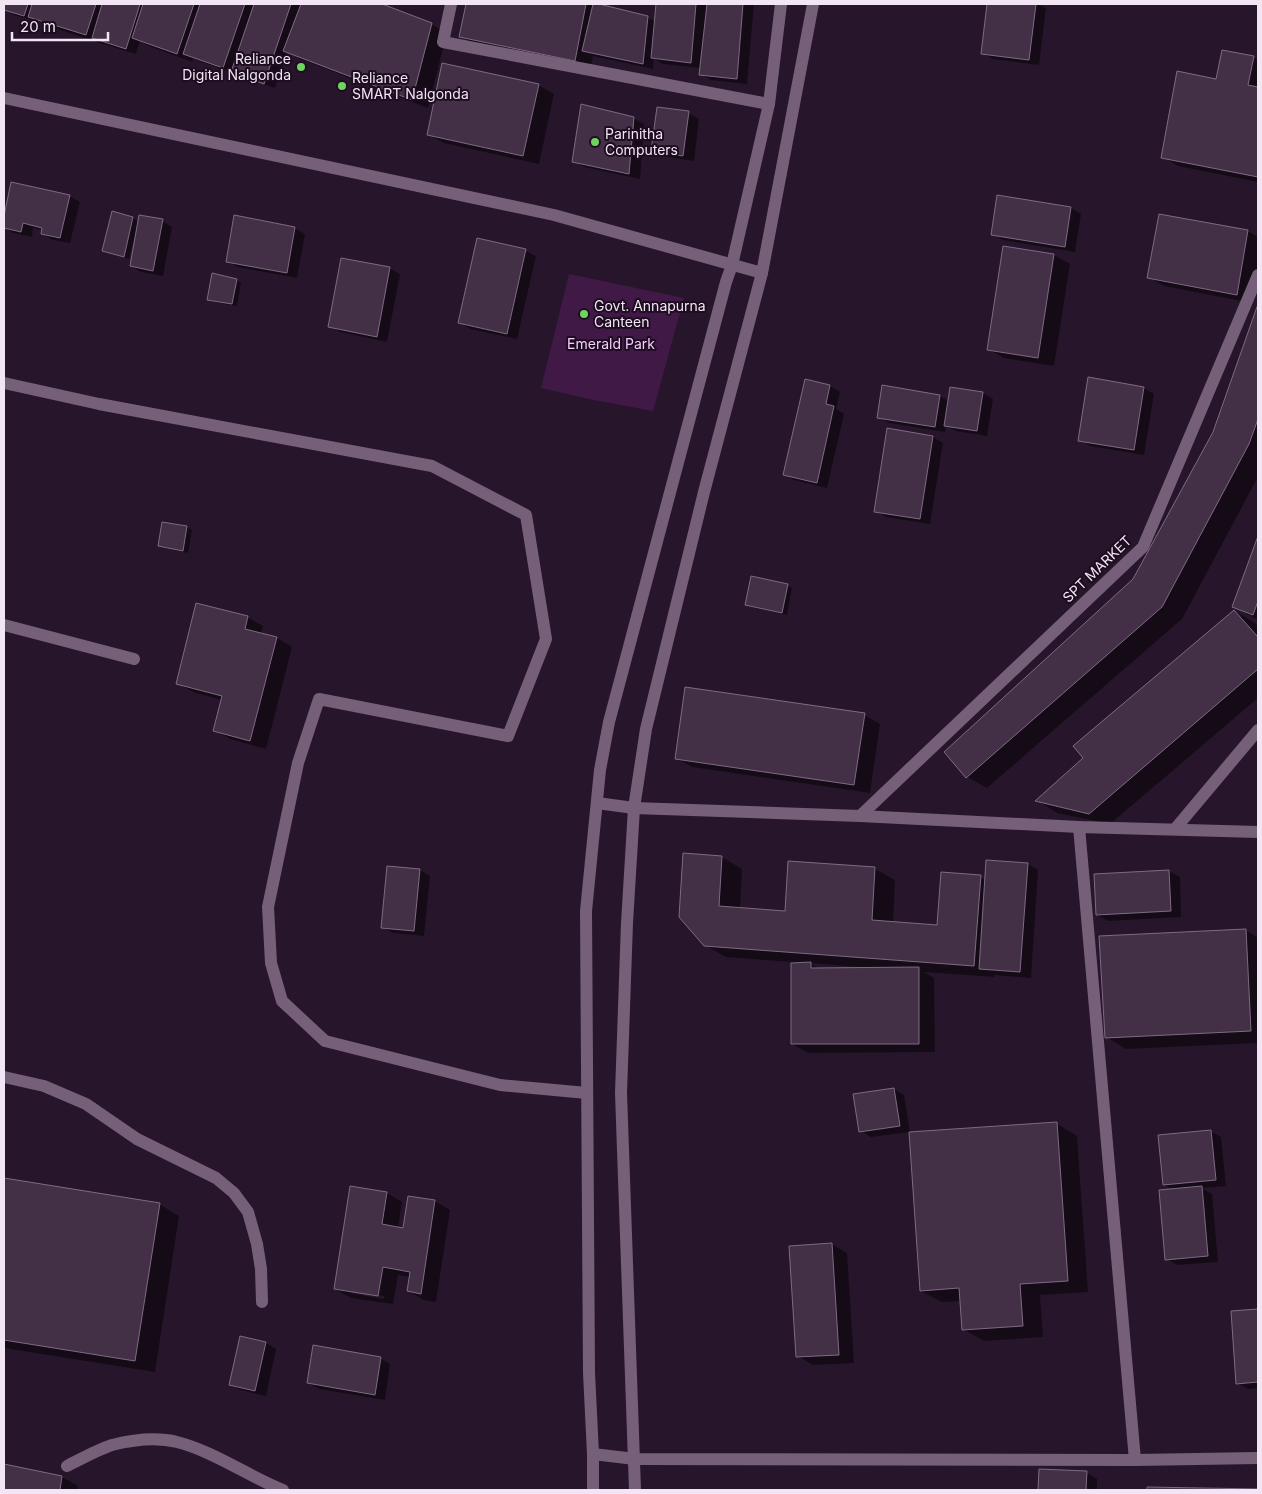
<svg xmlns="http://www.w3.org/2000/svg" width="1262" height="1494" font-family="Inter,sans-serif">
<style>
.green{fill:#401947}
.shadow{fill:#0007;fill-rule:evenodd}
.building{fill:#433046;stroke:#7f6a83}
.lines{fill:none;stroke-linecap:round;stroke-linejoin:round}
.minor{stroke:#766079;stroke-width:12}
.poi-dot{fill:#6ed360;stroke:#1e0c21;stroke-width:2}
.labels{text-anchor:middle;stroke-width:4;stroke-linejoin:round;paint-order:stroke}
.poi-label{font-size:14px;fill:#f2e6f4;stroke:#1e0c21;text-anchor:start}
.park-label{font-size:14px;fill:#f7ccff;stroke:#1e0c21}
.street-label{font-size:14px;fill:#f2e6f4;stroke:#1e0c21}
</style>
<rect width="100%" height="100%" fill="#27162b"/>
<!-- green -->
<path class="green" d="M 569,274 L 684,298 L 653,411 L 594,400 L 541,388 Z"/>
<!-- shadow -->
<g class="shadow">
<path d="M 6,4 L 379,4 L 431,24 L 447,33 L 428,108 L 300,59 L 287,52 L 275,88 L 193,59 L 192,62 L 149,46 L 140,41 L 136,54 L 103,44 L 45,25 L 35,19 L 35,21 L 14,15 L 4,9 Z"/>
<path d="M 467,4 L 592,4 L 594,5 L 595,4 L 647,17 L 656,22 L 657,4 L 754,4 L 747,84 L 711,80 L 701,74 L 701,68 L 663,64 L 654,59 L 653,69 L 593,56 L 590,69 L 476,45 L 460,36 Z"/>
<path d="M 989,4 L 1038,4 L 1046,8 L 1039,65 L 993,59 L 983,53 Z"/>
<path d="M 1253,57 L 1258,60 L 1258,182 L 1178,166 L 1163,157 L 1217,81 Z"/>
<path d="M 538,85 L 554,94 L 539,164 L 444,143 L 429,135 Z"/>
<path d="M 688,113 L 699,119 L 694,161 L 663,156 L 652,150 Z"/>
<path d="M 633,118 L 644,124 L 640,179 L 584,167 L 573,161 Z"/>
<path d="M 12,183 L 69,196 L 80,202 L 70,243 L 53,240 L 42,234 L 43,230 L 33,228 L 32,237 L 13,233 L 4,227 Z"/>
<path d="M 1071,208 L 1081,214 L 1075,252 L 1003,240 L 992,234 Z"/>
<path d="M 113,213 L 133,218 L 139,222 L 162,221 L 172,227 L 163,276 L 141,272 L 131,266 L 138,230 L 136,230 L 129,259 L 108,253 L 104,251 Z"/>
<path d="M 1160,215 L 1248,231 L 1258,237 L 1258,269 L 1252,303 L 1164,286 L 1148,277 Z"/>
<path d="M 294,228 L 305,234 L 297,278 L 237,267 L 227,261 Z"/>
<path d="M 478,240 L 526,251 L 536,256 L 517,339 L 470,329 L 460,323 Z"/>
<path d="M 1004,248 L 1054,255 L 1070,264 L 1054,366 L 1004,358 L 988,349 Z"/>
<path d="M 389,268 L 400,274 L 387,342 L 340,332 L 330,326 Z"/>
<path d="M 237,280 L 241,283 L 237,306 L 213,302 L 209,299 Z"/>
<path d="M 1258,308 L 1258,477 L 1182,619 L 987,788 L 967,777 L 1134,580 L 1214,432 Z"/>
<path d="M 830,386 L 840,392 L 836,409 L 844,414 L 827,488 L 794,480 L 784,474 Z"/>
<path d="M 1144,388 L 1154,394 L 1144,455 L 1090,446 L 1080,440 Z"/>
<path d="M 982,393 L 993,399 L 987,436 L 956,431 L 946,425 L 945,432 L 889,423 L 878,417 L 940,396 L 949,401 Z"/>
<path d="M 933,437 L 943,443 L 930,524 L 886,517 L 876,511 Z"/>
<path d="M 163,523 L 187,527 L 192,530 L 188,553 L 164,548 L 159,546 Z"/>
<path d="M 1258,540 L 1258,620 L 1234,607 Z"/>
<path d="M 787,585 L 792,588 L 787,615 L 751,607 L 746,604 Z"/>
<path d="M 1235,611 L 1255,623 L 1258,627 L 1258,698 L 1110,824 L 1057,813 L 1038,801 L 1084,758 Z"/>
<path d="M 247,617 L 263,626 L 261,634 L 277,638 L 292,647 L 266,749 L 230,739 L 214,730 L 222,700 L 193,692 L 177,683 Z"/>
<path d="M 864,715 L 880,724 L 870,793 L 692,767 L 676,758 Z"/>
<path d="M 684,854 L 722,857 L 742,869 L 740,909 L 786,912 L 790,862 L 875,869 L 895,880 L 893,923 L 938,926 L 980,877 L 986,880 L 987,861 L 1028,864 L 1038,870 L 1031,978 L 994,975 L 994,977 L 924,972 L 934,978 L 935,1052 L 808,1053 L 792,1044 L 792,962 L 726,957 L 705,945 ZM 809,963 L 858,967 L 858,969 L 820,969 Z"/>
<path d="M 420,870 L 430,876 L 424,936 L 393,933 L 382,927 Z"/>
<path d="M 1169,871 L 1180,877 L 1181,917 L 1108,921 L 1097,915 L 1096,875 Z"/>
<path d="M 1246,930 L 1258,938 L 1258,1043 L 1126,1049 L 1106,1037 Z"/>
<path d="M 894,1089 L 904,1095 L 910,1132 L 871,1137 L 861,1131 Z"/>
<path d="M 1057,1124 L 1077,1136 L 1088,1292 L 1040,1295 L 1043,1337 L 984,1341 L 963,1329 L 962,1301 L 942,1302 L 921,1291 Z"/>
<path d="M 1210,1131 L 1221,1137 L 1226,1186 L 1202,1188 L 1212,1194 L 1218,1262 L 1177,1265 L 1167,1259 L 1174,1190 L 1164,1185 Z"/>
<path d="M 4,1180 L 159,1204 L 179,1216 L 155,1372 L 4,1348 Z"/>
<path d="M 387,1193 L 402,1202 L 398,1228 L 404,1229 L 409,1197 L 435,1201 L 450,1210 L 436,1302 L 424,1300 L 408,1291 L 410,1277 L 398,1275 L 393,1304 L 351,1298 L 335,1289 ZM 350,1291 L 384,1296 L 384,1299 L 350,1293 Z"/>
<path d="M 832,1244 L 847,1253 L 854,1363 L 813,1365 L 798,1356 Z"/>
<path d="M 1258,1310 L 1258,1388 L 1248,1389 L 1237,1383 L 1232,1312 Z"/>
<path d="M 241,1337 L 266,1343 L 276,1349 L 266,1396 L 240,1390 L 230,1385 Z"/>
<path d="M 380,1358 L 390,1364 L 385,1400 L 319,1389 L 308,1383 Z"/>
<path d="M 4,1465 L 62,1477 L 78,1486 L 77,1490 L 4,1490 Z"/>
<path d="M 1040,1470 L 1087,1473 L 1097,1479 L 1097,1490 L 1039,1490 Z"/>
<path d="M 1148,1489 L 1258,1490 L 1148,1490 Z"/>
</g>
<!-- building -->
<g class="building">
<path d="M 4,4 L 28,4 L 24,16 L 4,10 Z"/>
<path d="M 32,4 L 96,4 L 86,35 L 28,17 Z"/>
<path d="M 102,4 L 140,4 L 126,49 L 92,38 Z"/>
<path d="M 143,4 L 194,4 L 177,54 L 132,38 Z"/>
<path d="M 200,4 L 245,4 L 223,68 L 183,54 Z"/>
<path d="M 254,4 L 291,4 L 264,84 L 231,72 Z"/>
<path d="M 301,4 L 382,4 L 432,23 L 412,100 L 283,51 Z"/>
<path d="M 466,4 L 586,4 L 575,61 L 459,37 Z"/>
<path d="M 593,4 L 599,4 L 648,16 L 643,64 L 582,51 Z"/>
<path d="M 656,4 L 696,4 L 691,63 L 651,58 Z"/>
<path d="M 707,4 L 743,4 L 737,79 L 699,75 Z"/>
<path d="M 987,4 L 1036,4 L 1029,60 L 981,54 Z"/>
<path d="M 1222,50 L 1254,56 L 1248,85 L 1258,87 L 1258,177 L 1161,158 L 1177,71 L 1216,79 Z"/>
<path d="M 442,63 L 539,84 L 523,156 L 427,135 Z"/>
<path d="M 581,104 L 634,117 L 629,174 L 572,162 Z"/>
<path d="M 657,107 L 689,111 L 683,156 L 651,151 Z"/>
<path d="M 11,182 L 70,195 L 60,238 L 41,234 L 42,228 L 23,223 L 21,232 L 4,228 L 4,216 Z"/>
<path d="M 997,195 L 1071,207 L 1065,247 L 991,235 Z"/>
<path d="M 112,211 L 133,217 L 124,257 L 102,251 Z"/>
<path d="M 1159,214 L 1248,230 L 1237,295 L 1147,278 Z"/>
<path d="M 139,215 L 163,219 L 153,271 L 130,266 Z"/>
<path d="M 234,215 L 295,227 L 287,273 L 226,262 Z"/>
<path d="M 477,238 L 526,249 L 507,334 L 458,323 Z"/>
<path d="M 1003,246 L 1054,254 L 1038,358 L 987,350 Z"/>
<path d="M 341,258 L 390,267 L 377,337 L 328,327 Z"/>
<path d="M 212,273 L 237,279 L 232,304 L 207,300 Z"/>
<path d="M 1258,304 L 1258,419 L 1249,444 L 1162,607 L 966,778 L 944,752 L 1133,579 L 1213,432 Z"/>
<path d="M 1088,377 L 1144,387 L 1134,450 L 1078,441 Z"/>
<path d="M 805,379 L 830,385 L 826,404 L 834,406 L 817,483 L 783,475 Z"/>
<path d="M 882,385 L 940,395 L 935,427 L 877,418 Z"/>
<path d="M 950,387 L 983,392 L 977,431 L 944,426 Z"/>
<path d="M 887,428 L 933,436 L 920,519 L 874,512 Z"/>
<path d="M 162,522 L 187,526 L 183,551 L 158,546 Z"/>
<path d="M 1258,536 L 1258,601 L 1253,615 L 1232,607 Z"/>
<path d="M 751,576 L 788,584 L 782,613 L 745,605 Z"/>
<path d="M 196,603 L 248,616 L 245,629 L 277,637 L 250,741 L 213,731 L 222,696 L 176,684 Z"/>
<path d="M 1234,610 L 1258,637 L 1258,669 L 1089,814 L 1035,801 L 1083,758 L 1073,746 Z"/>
<path d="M 685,687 L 865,713 L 854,785 L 675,759 Z"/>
<path d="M 683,853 L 722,856 L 719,906 L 785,911 L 788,861 L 875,867 L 872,920 L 937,925 L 941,872 L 981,875 L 974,966 L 704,946 L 679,917 Z"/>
<path d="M 986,860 L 1028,863 L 1020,972 L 979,969 Z"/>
<path d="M 387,866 L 420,869 L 414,931 L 381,928 Z"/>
<path d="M 1169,870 L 1171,911 L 1096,915 L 1094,874 Z"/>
<path d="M 1246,929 L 1251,1031 L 1105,1038 L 1099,936 Z"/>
<path d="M 811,962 L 811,968 L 919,967 L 919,1044 L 791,1044 L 791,963 Z"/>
<path d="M 894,1088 L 900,1126 L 859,1132 L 853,1094 Z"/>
<path d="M 1057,1122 L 1068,1281 L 1020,1284 L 1023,1326 L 962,1330 L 959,1288 L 920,1291 L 909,1132 Z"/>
<path d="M 1211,1130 L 1216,1180 L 1163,1185 L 1158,1135 Z"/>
<path d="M 4,1178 L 160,1203 L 135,1361 L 4,1340 Z"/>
<path d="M 350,1186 L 387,1192 L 382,1224 L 403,1228 L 408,1196 L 435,1200 L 421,1294 L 407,1291 L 410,1272 L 383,1267 L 378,1296 L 334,1289 Z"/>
<path d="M 1202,1186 L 1208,1256 L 1165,1260 L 1159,1190 Z"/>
<path d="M 832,1243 L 839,1355 L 796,1357 L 789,1246 Z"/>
<path d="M 1258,1309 L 1258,1382 L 1236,1384 L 1231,1311 Z"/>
<path d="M 240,1336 L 266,1342 L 255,1391 L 229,1385 Z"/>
<path d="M 313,1345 L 381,1357 L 375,1395 L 307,1383 Z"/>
<path d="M 4,1464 L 62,1476 L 60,1490 L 4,1490 Z"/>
<path d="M 1039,1469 L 1087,1471 L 1086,1490 L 1038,1490 Z"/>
<path d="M 1147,1487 L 1258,1489 L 1258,1490 L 1147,1490 Z"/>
</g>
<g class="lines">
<!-- minor -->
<g class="minor">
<path d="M 451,4 L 443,42 L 769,104"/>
<path d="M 4,98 L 554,215 L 762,273"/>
<path d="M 4,383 L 99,404 L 432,466 L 526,515 L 546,639 L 508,736 L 319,699 L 298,763 L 268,907 L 271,963 L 282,1001 L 325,1041 L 500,1085 L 587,1093"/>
<path d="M 4,625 L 134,659"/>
<path d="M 597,803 L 634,808 L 860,816 L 1079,827 L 1258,832"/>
<path d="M 860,816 L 1143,547 L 1258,275"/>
<path d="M 1079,827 L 1135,1460"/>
<path d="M 1175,829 L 1258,730"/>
<path d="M 4,1077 L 44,1086 L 86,1104 L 137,1139 L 216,1178 L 234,1193 L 248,1212 L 257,1244 L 261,1269 L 262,1302"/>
<path d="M 593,1454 L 635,1459 L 1135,1460 L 1258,1458"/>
<path d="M 67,1466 C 81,1459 97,1450 112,1445 C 132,1440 157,1437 177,1442 C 213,1451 248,1476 283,1490"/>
<path d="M 593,1490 L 593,1454 L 589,1373 L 586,911 L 600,770 L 609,722 L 726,282 L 732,265 L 769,104 L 781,4"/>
<path d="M 635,1490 L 621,1093 L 627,923 L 634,808 L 646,729 L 704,492 L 762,273 L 813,4"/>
</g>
</g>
<!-- markers -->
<g class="poi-dot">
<circle cx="301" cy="67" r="5"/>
<circle cx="342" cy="86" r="5"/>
<circle cx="595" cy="142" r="5"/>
<circle cx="584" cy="314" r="5"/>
</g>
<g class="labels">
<!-- poi labels -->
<g class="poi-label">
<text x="291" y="64" text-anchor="end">Reliance<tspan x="291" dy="16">Digital Nalgonda</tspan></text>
<text x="352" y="83">Reliance<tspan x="352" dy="16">SMART Nalgonda</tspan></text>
<text x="605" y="139">Parinitha<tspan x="605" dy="16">Computers</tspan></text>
<text x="594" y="311">Govt. Annapurna<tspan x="594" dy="16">Canteen</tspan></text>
</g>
<!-- park labels -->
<g class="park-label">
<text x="611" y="349">Emerald Park</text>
</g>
<!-- street labels -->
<g class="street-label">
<text transform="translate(1097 569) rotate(-44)" y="5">SPT MARKET</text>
</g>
</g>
<!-- border -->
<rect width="1262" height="1494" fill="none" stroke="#f2e6f4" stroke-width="10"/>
<!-- scale -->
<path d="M12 32v8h96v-8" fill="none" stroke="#f2e6f4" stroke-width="2.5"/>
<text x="20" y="32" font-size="15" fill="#f2e6f4" stroke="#1e0c21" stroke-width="4" paint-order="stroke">20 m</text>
</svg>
